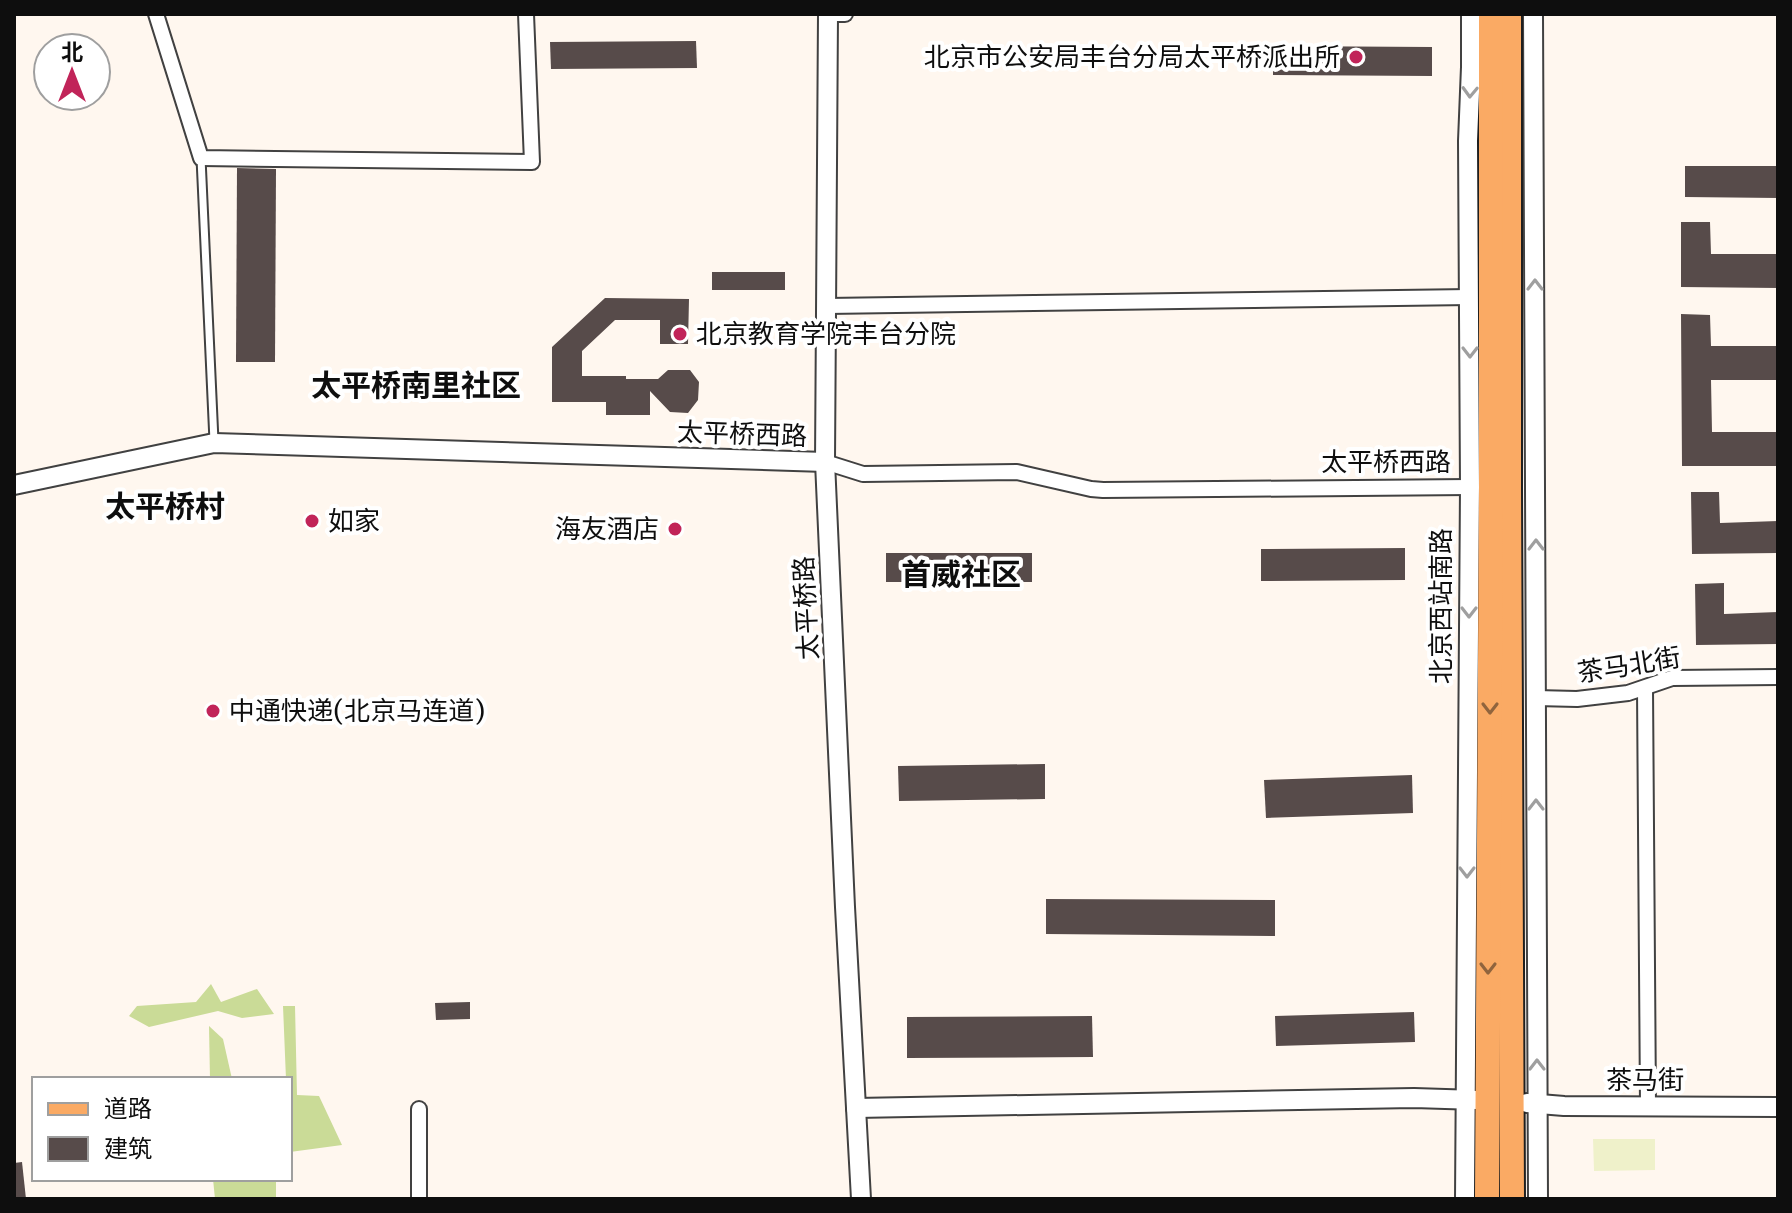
<svg xmlns="http://www.w3.org/2000/svg" width="1792" height="1213" font-family="Merriweather,'Noto Sans SC',serif">
<style>
.forest{fill:#cadb97}
.pitch{fill:#eff1ca}
.building{fill:#574b4a}
.lines{fill:none;stroke-linecap:round;stroke-linejoin:round}
.service-casing{stroke:#414141;stroke-width:11}
.minor-casing{stroke:#414141;stroke-width:18}
.tertiary-casing{stroke:#414141;stroke-width:22}
.primary-casing{stroke:#1f1f1f;stroke-width:28}
.service{stroke:#fff;stroke-width:7}
.minor{stroke:#fff;stroke-width:14}
.tertiary{stroke:#fff;stroke-width:18}
.primary{stroke:#faaa64;stroke-width:24}
.oneway{stroke:#9f9f9f}
.oneway2{stroke:#90643d}
.poi-dot{fill:#c12459;stroke:#fff;stroke-width:3}
.labels{text-anchor:middle;stroke-width:8;stroke-linejoin:round;paint-order:stroke}
.poi-label{font-size:26px;fill:#0e0e0e;stroke:#fff;text-anchor:start}
.street-label{font-size:26px;fill:#0e0e0e;stroke:#fff}
.quarter-label{font-size:30px;font-weight:bold;fill:#0e0e0e;stroke:#fff}
</style>
<rect width="100%" height="100%" fill="#fff7ef"/>
<!-- forest -->
<g class="forest">
<path d="M 211,984 L 221,1002 L 257,989 L 274,1014 L 242,1018 L 218,1011 L 149,1027 L 129,1016 L 137,1006 L 196,1002 Z"/>
<path d="M 283,1006 L 295,1006 L 297,1095 L 319,1096 L 342,1145 L 290,1152 L 290,1079 L 286,1079 Z"/>
<path d="M 209,1026 L 223,1039 L 232,1079 L 210,1079 Z"/>
<path d="M 213,1179 L 276,1179 L 276,1199 L 215,1199 Z"/>
</g>
<!-- pitch -->
<path class="pitch" d="M 1593,1139 L 1655,1139 L 1655,1170 L 1594,1171 Z"/>
<!-- building -->
<g class="building">
<path d="M 696,41 L 697,68 L 551,69 L 550,42 Z"/>
<path d="M 1273,46 L 1432,47 L 1432,76 L 1273,75 Z"/>
<path d="M 1685,166 L 1778,166 L 1778,198 L 1685,197 Z"/>
<path d="M 237,168 L 276,169 L 275,362 L 236,362 Z"/>
<path d="M 1681,222 L 1710,222 L 1711,254 L 1778,254 L 1778,288 L 1681,287 Z"/>
<rect x="712" y="272" width="73" height="18"/>
<path d="M 605,298 L 689,299 L 688,344 L 660,344 L 660,320 L 615,320 L 582,351 L 582,376 L 626,376 L 626,379 L 658,379 L 668,370 L 690,370 L 699,382 L 698,400 L 688,413 L 670,412 L 650,391 L 650,415 L 606,415 L 606,402 L 552,402 L 552,347 Z"/>
<path d="M 1681,314 L 1710,315 L 1711,346 L 1778,346 L 1778,380 L 1711,380 L 1712,432 L 1778,432 L 1778,466 L 1682,466 Z"/>
<path d="M 1691,492 L 1719,492 L 1720,523 L 1778,521 L 1778,553 L 1692,554 Z"/>
<path d="M 1405,548 L 1405,580 L 1261,581 L 1261,549 Z"/>
<rect x="886" y="553" width="146" height="29"/>
<path d="M 1724,583 L 1724,614 L 1778,612 L 1778,644 L 1696,645 L 1695,584 Z"/>
<path d="M 1045,764 L 1045,799 L 899,801 L 898,766 Z"/>
<path d="M 1412,775 L 1413,813 L 1266,818 L 1264,780 Z"/>
<path d="M 1046,899 L 1275,900 L 1275,936 L 1046,934 Z"/>
<path d="M 470,1002 L 470,1019 L 436,1020 L 435,1003 Z"/>
<path d="M 1414,1012 L 1415,1042 L 1276,1046 L 1275,1016 Z"/>
<path d="M 1092,1016 L 1093,1057 L 907,1058 L 907,1017 Z"/>
<path d="M 22,1162 L 26,1199 L 14,1199 L 14,1163 Z"/>
</g>
<g class="lines">
<!-- service casing -->
<g class="service-casing">
<path id="service" d="M 201,158 L 214,441"/>
</g>
<!-- minor casing -->
<g class="minor-casing">
<g id="minor">
<path d="M 156,14 L 201,158 L 532,162 L 526,14"/>
<path d="M 828,14 L 845,14"/>
<path d="M 827,306 L 1470,297"/>
<path d="M 825,462 L 863,474 L 1017,472 L 1091,489 L 1103,490 L 1470,487"/>
<path d="M 1645,688 L 1648,1106"/>
<path d="M 1536,698 L 1577,699 L 1628,693 L 1672,678 L 1778,677"/>
<path d="M 419,1199 L 419,1109"/>
</g>
</g>
<!-- tertiary casing -->
<g class="tertiary-casing">
<g id="tertiary">
<path d="M 828,14 L 825,462 L 845,907 L 861,1199"/>
<path d="M 1533,14 L 1538,1199"/>
<path d="M 14,485 L 214,443 L 825,462"/>
<path d="M 1527,1103 L 1564,1106 L 1778,1107"/>
<path d="M 856,1108 L 1414,1098 L 1477,1100"/>
<path d="M 1465,1199 L 1470,487 L 1468,141 L 1471,67 L 1471,14"/>
</g>
</g>
<!-- primary casing -->
<g class="primary-casing">
<g id="primary">
<path d="M 1509,14 L 1509,487 L 1512,1199"/>
<path d="M 1487,1199 L 1491,486 L 1491,14"/>
</g>
</g>
<!-- service -->
<use href="#service" class="service"/>
<!-- minor -->
<use href="#minor" class="minor"/>
<!-- tertiary -->
<use href="#tertiary" class="tertiary"/>
<!-- primary -->
<use href="#primary" class="primary"/>
</g>
<!-- one-way arrows -->
<defs><path id="oneway-chevron" d="M-2-3.5L2.5 0L-2 3.5" fill="none" stroke-width="1.6" stroke-linecap="round" stroke-linejoin="round" transform="scale(2)"/></defs>
<g class="oneway">
<use href="#oneway-chevron" transform="translate(1470 92) rotate(92)"/>
<use href="#oneway-chevron" transform="translate(1535 285) rotate(-90)"/>
<use href="#oneway-chevron" transform="translate(1470 352) rotate(90)"/>
<use href="#oneway-chevron" transform="translate(1536 545) rotate(-90)"/>
<use href="#oneway-chevron" transform="translate(1469 612) rotate(90)"/>
<use href="#oneway-chevron" transform="translate(1536 805) rotate(-90)"/>
<use href="#oneway-chevron" transform="translate(1467 872) rotate(90)"/>
<use href="#oneway-chevron" transform="translate(1537 1065) rotate(-90)"/>
</g>
<g class="oneway2">
<use href="#oneway-chevron" transform="translate(1490 708) rotate(90)"/>
<use href="#oneway-chevron" transform="translate(1488 968) rotate(90)"/>
</g>
<!-- markers -->
<g class="poi-dot">
<circle cx="1356" cy="57" r="8"/>
<circle cx="680" cy="334" r="8"/>
<circle cx="312" cy="521" r="8"/>
<circle cx="675" cy="529" r="8"/>
<circle cx="213" cy="711" r="8"/>
</g>
<g class="labels">
<!-- poi labels -->
<g class="poi-label">
<text x="1340" y="66" text-anchor="end">北京市公安局丰台分局太平桥派出所</text>
<text x="696" y="343">北京教育学院丰台分院</text>
<text x="328" y="530">如家</text>
<text x="659" y="538" text-anchor="end">海友酒店</text>
<text x="229" y="720">中通快递(北京马连道)</text>
</g>
<!-- street labels -->
<g class="street-label">
<text transform="translate(742 434) rotate(2)" y="9">太平桥西路</text>
<text x="1386" y="471">太平桥西路</text>
<text transform="translate(1441 606) rotate(-90)" y="9">北京西站南路</text>
<text transform="translate(806 608) rotate(-93)" y="9">太平桥路</text>
<text transform="translate(1629 665) rotate(-9)" y="9">茶马北街</text>
<text x="1645" y="1089">茶马街</text>
</g>
<!-- quarter labels -->
<g class="quarter-label">
<text x="416" y="396">太平桥南里社区</text>
<text x="165" y="517">太平桥村</text>
<text x="961" y="585">首威社区</text>
</g>
</g>
<!-- border -->
<rect width="1792" height="1213" fill="none" stroke="#0e0e0e" stroke-width="32"/>
<!-- legend -->
<rect x="32" y="1077" width="260" height="104" fill="#ffffff" stroke="#9f9f9f" stroke-width="2"/>
<rect x="48" y="1103" width="40" height="12" fill="#faaa64" stroke="#9f9f9f" stroke-width="2"/>
<text x="104" y="1117" font-size="24" fill="#0e0e0e">道路</text>
<rect x="48" y="1137" width="40" height="24" fill="#574b4a" stroke="#9f9f9f" stroke-width="2"/>
<text x="104" y="1157" font-size="24" fill="#0e0e0e">建筑</text>
<!-- north arrow -->
<g transform="translate(72 72)"><circle r="38" fill="#ffffff" stroke="#9f9f9f" stroke-width="2"/>
<path d="M0-6L14 30L0 20L-14 30Z" fill="#c12459"/>
<text y="-12" font-size="22" font-weight="bold" text-anchor="middle" fill="#0e0e0e">北</text>
</g>
</svg>
